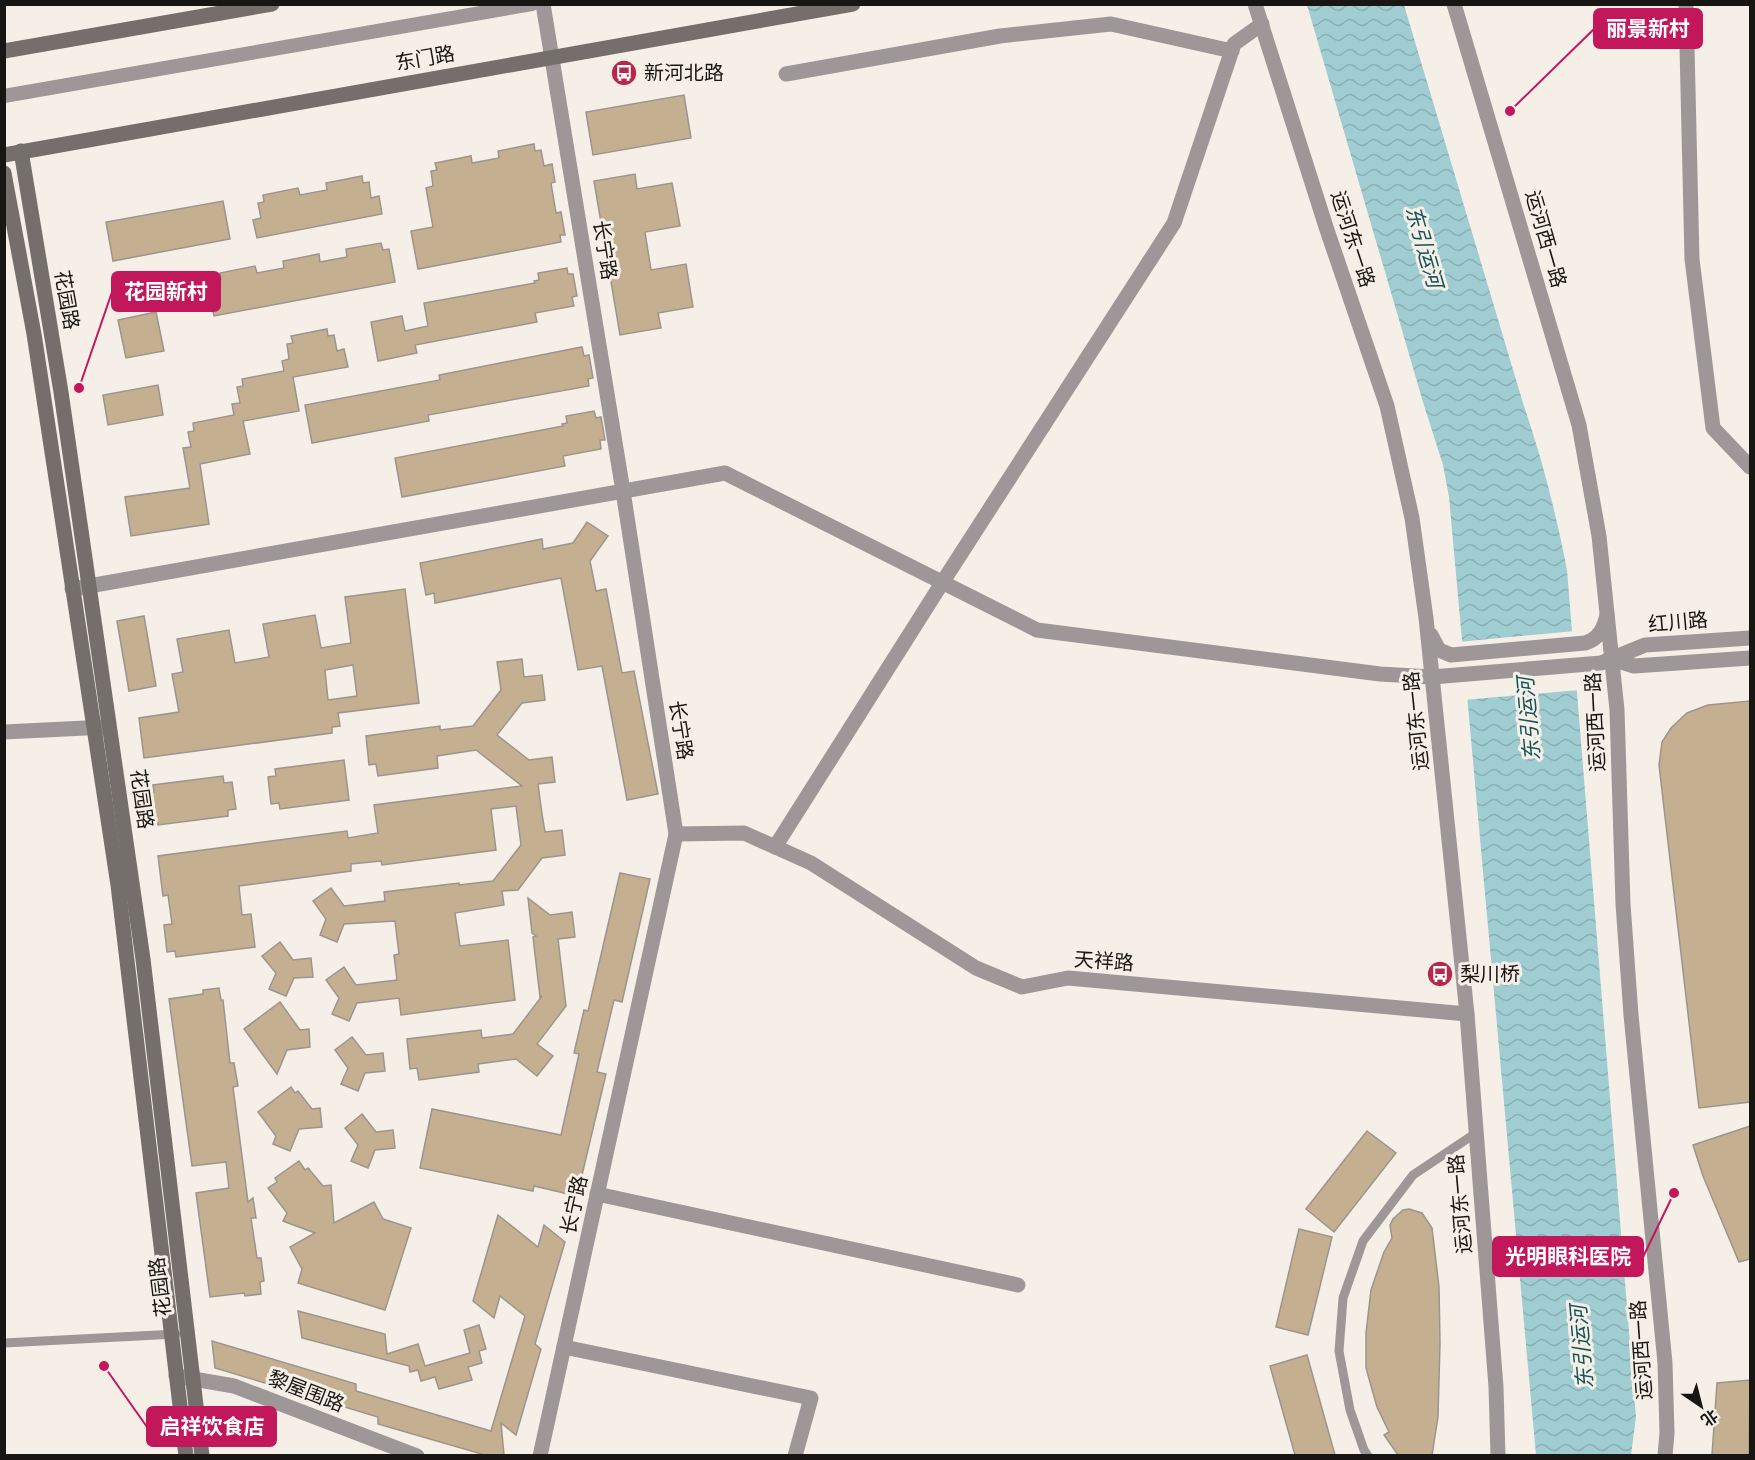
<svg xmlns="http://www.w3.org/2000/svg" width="1755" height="1460" font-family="'Source Sans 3','Noto Sans SC',sans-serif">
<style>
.water{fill:url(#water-waves)}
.pier{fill:#f5efe7}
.building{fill:#c5af91;stroke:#9b958e;stroke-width:1.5;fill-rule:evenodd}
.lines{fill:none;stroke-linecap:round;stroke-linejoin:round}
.service{stroke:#9d9897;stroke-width:9}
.pedestrian{stroke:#9d9897;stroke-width:14}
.minor{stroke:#9d9897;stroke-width:15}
.tertiary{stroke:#9d9897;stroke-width:15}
.secondary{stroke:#756f6c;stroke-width:15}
.labels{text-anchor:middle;stroke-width:6;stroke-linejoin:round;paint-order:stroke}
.street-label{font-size:20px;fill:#181613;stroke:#f5efe7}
.poi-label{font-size:20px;fill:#181613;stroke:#f5efe7;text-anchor:start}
.water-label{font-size:21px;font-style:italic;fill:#145459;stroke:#f5efe7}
.leader{fill:none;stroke:#c2185b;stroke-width:2}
.callout-dot{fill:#c2185b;stroke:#f5efe7;stroke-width:2}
.callout{fill:#c2185b;stroke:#c2185b;stroke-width:2}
.callout-label{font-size:21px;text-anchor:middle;font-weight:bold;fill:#fff}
</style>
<defs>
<pattern id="water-waves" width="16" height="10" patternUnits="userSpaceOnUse" patternTransform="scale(1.5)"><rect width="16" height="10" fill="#a0cdd1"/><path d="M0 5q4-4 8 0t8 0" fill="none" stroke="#89afb3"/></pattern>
</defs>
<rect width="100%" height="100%" fill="#f5efe7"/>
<!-- water -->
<path class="water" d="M 1307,5 L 1404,5 L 1523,403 C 1542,458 1556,513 1567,570 L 1636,1417 L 1631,1455 L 1536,1455 L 1449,497 L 1443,465 L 1423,402 Z"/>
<!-- pier -->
<path class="pier" d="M 1575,631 L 1580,690 L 1463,700 L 1458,642 Z"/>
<!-- building -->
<g class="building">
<path d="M 684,95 L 691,138 L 593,155 L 586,112 Z"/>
<path d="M 534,144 L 535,151 L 541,150 L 544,166 L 552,164 L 555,182 L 551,183 L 556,213 L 561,212 L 565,235 L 560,235 L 561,242 L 418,269 L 411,231 L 433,227 L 426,188 L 433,186 L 431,171 L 437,170 L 435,163 L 471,156 L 472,163 L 499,158 L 498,151 Z"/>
<path d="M 635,174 L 637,189 L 672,183 L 680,226 L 645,232 L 651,270 L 686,264 L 693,307 L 658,313 L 661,328 L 620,335 L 594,181 Z"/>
<path d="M 362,176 L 363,183 L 369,182 L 371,198 L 379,196 L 382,214 L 257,238 L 253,220 L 261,218 L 258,203 L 264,202 L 263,195 L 298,188 L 300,195 L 327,190 L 326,183 Z"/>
<path d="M 223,201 L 230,239 L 113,261 L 106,222 Z"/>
<path d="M 381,243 L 383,250 L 389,249 L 395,282 L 214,316 L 210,298 L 218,296 L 215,281 L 221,280 L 220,273 L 255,266 L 257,273 L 284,268 L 283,261 L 319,254 L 320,262 L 347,257 L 346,249 Z"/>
<path d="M 567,268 L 568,274 L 573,274 L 577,296 L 572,297 L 574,306 L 535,313 L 537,322 L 415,345 L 417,353 L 378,361 L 371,322 L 402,316 L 405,331 L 428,326 L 424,303 L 535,283 L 534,281 L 539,280 L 538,273 Z"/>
<path d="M 156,312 L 164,351 L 126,358 L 118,320 Z"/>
<path d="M 327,329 L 328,336 L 334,335 L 337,351 L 344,349 L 348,367 L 293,377 L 299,411 L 243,421 L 250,454 L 200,464 L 209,524 L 131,536 L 125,497 L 190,488 L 183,448 L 191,447 L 188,432 L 194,431 L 193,423 L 234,415 L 232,404 L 240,403 L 237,387 L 243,386 L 242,379 L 284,371 L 282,361 L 289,359 L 287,344 L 293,343 L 291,336 Z"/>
<path d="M 582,347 L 584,356 L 589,355 L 593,378 L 588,379 L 589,386 L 428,415 L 429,421 L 312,443 L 305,405 L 440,380 L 439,375 Z"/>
<path d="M 158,385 L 163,415 L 108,425 L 103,395 Z"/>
<path d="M 594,411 L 596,418 L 601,417 L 605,440 L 600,440 L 601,449 L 563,456 L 565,466 L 402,497 L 395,458 L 563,426 L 562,424 L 567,423 L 566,416 Z"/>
<path d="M 587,522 L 608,536 L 590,561 L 596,591 L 606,589 L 622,673 L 634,671 L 658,794 L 627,800 L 602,666 L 578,670 L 561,578 L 435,603 L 434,593 L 426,595 L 420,563 L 542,539 L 543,549 L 573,543 Z"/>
<path d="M 405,589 L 419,703 L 338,713 L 340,726 L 332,727 L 332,733 L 144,758 L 139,718 L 179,712 L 172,674 L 183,672 L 177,639 L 229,630 L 235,663 L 269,657 L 263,624 L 315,615 L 321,648 L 351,643 L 345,597 ZM 353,665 L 357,696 L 328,700 L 325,670 Z"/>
<path d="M 144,616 L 156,686 L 129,691 L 117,621 Z"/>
<path d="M 522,659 L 524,677 L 542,675 L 545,700 L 522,703 L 497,735 L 529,760 L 552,757 L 555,782 L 538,784 L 542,814 L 545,832 L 562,830 L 565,855 L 542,858 L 518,890 L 502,891 L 504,905 L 455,913 L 460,946 L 508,940 L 515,1000 L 401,1015 L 399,998 L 357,1003 L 349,1021 L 332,1014 L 339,998 L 326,980 L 344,967 L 356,985 L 397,980 L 394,955 L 399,954 L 395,921 L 344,924 L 337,942 L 320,935 L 326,919 L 313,901 L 331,888 L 344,906 L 385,901 L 384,892 L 459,883 L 459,885 L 493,881 L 521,845 L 516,806 L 491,809 L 496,850 L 382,865 L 381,861 L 351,864 L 351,871 L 239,886 L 242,915 L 251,914 L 255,947 L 176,957 L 175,951 L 167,952 L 164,925 L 172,924 L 168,895 L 163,896 L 158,856 L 347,831 L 348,838 L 378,833 L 374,805 L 522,786 L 476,750 L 437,756 L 438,768 L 378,776 L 376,764 L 369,765 L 366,736 L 440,726 L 440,730 L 473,726 L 501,690 L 497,662 Z"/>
<path d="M 1750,701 L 1750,1102 L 1699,1108 L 1659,765 L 1662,742 L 1671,728 L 1687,713 L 1708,705 Z"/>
<path d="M 344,760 L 349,800 L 280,809 L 279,803 L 271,804 L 268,777 L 276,776 L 275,769 Z"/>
<path d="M 223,776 L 224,783 L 232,782 L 236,809 L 228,810 L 228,816 L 158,825 L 157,819 L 149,820 L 146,793 L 154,792 L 153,785 Z"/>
<path d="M 620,873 L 650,879 L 622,1002 L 614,1000 L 597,1072 L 606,1074 L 577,1196 L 534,1186 L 533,1191 L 420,1168 L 432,1109 L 561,1135 L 579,1054 L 574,1053 L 584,1010 L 588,1011 Z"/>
<path d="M 528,898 L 550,915 L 572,912 L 575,937 L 558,939 L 566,1006 L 537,1044 L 553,1056 L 537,1076 L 516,1059 L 478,1064 L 479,1072 L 419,1080 L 417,1068 L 410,1069 L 407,1039 L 481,1030 L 482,1038 L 513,1034 L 542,996 L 540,997 L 533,937 L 536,936 L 532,933 Z"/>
<path d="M 280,942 L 293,960 L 311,958 L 313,977 L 294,978 L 286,996 L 269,989 L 276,973 L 262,956 Z"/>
<path d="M 219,988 L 221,1000 L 223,1000 L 230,1063 L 234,1063 L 238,1086 L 233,1087 L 248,1202 L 253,1198 L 256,1218 L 251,1218 L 257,1258 L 261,1258 L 264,1281 L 260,1282 L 261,1294 L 245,1296 L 244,1293 L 210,1297 L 196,1193 L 229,1188 L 226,1162 L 192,1166 L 169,999 L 203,994 L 203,990 Z"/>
<path d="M 280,1002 L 300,1030 L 309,1029 L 310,1047 L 287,1050 L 277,1074 L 244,1029 Z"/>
<path d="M 352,1037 L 366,1055 L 383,1053 L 385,1071 L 365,1073 L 358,1091 L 341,1084 L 348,1068 L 335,1050 Z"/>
<path d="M 291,1087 L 295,1093 L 298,1091 L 312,1109 L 320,1108 L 322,1127 L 299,1129 L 290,1151 L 273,1144 L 276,1136 L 258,1112 Z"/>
<path d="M 362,1114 L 376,1132 L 393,1130 L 395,1148 L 375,1150 L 368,1168 L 351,1161 L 358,1145 L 345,1128 Z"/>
<path d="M 1750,1126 L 1750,1259 L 1739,1262 L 1703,1176 L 1693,1145 Z"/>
<path d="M 1367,1131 L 1396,1153 L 1334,1232 L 1306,1209 Z"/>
<path d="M 299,1161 L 305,1170 L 308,1168 L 323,1186 L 331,1185 L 334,1223 L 374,1202 L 383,1219 L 411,1228 L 385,1310 L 298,1283 L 302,1269 L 290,1247 L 315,1233 L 283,1221 L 287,1213 L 268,1188 L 277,1182 L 275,1178 Z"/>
<path d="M 1409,1209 L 1422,1213 L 1432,1228 L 1439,1287 L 1440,1343 L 1438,1417 L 1432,1455 L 1398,1455 L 1384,1435 L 1389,1432 L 1377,1407 L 1366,1368 L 1366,1333 L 1371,1290 L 1384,1252 L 1392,1238 L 1390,1225 L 1393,1219 L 1403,1210 Z"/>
<path d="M 498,1215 L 538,1247 L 544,1225 L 565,1242 L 535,1344 L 541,1349 L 516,1435 L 501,1423 L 504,1455 L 485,1455 L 378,1424 L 378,1417 L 215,1368 L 212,1341 L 356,1384 L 356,1391 L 491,1431 L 525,1316 L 500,1296 L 494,1318 L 473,1301 Z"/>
<path d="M 1299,1229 L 1332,1237 L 1308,1335 L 1276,1327 Z"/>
<path d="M 298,1311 L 385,1334 L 387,1354 L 418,1344 L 425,1366 L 470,1353 L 464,1330 L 479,1325 L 486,1349 L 479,1351 L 482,1363 L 468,1367 L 472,1380 L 439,1389 L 435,1377 L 421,1381 L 418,1370 L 410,1372 L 409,1366 L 302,1338 Z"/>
<path d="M 1307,1355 L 1335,1455 L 1295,1455 L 1270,1366 Z"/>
<path d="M 1750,1380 L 1749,1455 L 1712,1455 L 1717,1383 Z"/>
</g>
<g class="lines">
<!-- service -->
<g class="service">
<path d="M 4,1343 L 176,1334"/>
<path d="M 1368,1456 L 1364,1450 L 1350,1410 L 1339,1351 L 1343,1298 L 1363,1241 L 1413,1175 L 1476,1133"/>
</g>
<!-- pedestrian -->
<path class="pedestrian" d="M 4,96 L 532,4"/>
<!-- minor -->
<g class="minor">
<path d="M 1686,4 L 1692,259 L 1713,428 L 1750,467"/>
<path d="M 786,74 L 1000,36 L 1111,24 L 1232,51"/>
<path d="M 4,732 L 106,727"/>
<path d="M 676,834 L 744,833 L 811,863 L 976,968 L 1022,987 L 1068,978 L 1467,1014"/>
<path d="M 775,847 L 942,583 L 1174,223 L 1234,44 L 1262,24"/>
<path d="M 597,1194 L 1018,1285"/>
<path d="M 564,1347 L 811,1398 L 795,1456"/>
<path d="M 540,1456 L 676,834 L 623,491 L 543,4"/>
</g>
<!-- tertiary -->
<g class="tertiary">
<path d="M 1255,4 L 1327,230 L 1387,406 L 1412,518 L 1426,618 L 1467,1014 L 1496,1387 L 1498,1456"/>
<path d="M 1454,4 L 1579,425 L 1599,536 L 1617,710 L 1623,904 L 1631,1015 L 1665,1363 L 1667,1433 L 1665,1456"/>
<path d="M 72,589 L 725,473 L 1037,630 L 1380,674 L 1432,677 L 1601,663 L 1645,645 L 1750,638"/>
<path d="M 1431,635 L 1439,650 L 1451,655 L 1585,643 C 1599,639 1604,628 1607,615"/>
<path d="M 1612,659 L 1634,666 L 1750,658"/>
<path d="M 176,1376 L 234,1386 L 417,1456"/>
</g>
<!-- secondary -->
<g class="secondary">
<path d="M 4,51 L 272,4"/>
<path d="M 21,151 L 61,392 L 143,959 L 202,1456"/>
<path d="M 4,155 L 853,4"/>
<path d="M 4,173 L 34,334 L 118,885 L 186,1456"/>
</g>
</g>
<!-- icons -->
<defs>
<g id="bus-disc" transform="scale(1.35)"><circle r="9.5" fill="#b8274b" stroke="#f5efe7"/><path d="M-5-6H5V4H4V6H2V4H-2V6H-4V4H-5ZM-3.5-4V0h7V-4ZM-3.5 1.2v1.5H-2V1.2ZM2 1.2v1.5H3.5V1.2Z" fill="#fff"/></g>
</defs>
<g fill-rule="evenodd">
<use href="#bus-disc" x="624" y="73"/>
<use href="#bus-disc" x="1440" y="974"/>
</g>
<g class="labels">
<!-- street labels -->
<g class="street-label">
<text transform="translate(425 58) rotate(-10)" y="7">东门路</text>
<text transform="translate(1353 239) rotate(72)" y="7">运河东一路</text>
<text transform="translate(1546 239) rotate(74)" y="7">运河西一路</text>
<text transform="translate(605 250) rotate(81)" y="7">长宁路</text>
<text transform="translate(67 300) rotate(80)" y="7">花园路</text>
<text transform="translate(1678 622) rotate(-5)" y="7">红川路</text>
<text transform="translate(1416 721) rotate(-96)" y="7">运河东一路</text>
<text transform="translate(1595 722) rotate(-93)" y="7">运河西一路</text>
<text transform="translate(681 730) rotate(81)" y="7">长宁路</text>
<text transform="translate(142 799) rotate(82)" y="7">花园路</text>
<text transform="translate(1104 961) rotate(4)" y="7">天祥路</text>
<text transform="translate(1460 1204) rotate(-95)" y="7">运河东一路</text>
<text transform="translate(574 1205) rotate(-78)" y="7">长宁路</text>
<text transform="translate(160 1287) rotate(-97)" y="7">花园路</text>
<text transform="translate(1641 1350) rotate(-94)" y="7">运河西一路</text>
<text transform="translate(306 1391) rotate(21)" y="7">黎屋围路</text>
</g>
<!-- poi labels -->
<g class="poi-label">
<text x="644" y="80">新河北路</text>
<text x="1460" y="981">梨川桥</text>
</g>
<!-- water labels -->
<g class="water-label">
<text transform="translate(1424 247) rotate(74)" y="7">东引运河</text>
<text transform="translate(1529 719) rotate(-95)" y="7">东引运河</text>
<text transform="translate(1582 1347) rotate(-95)" y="7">东引运河</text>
</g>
</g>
<!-- callouts -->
<path class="leader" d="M1510 111L1594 29M79 388L112 292M1674 1193L1643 1257M104 1366L147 1427"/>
<g class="callout-dot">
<circle cx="1510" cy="111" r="6"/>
<circle cx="79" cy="388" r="6"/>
<circle cx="1674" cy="1193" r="6"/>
<circle cx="104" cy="1366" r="6"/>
</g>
<g class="callout">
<rect x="1594" y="9" width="108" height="39" rx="6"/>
<rect x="112" y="272" width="108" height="39" rx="6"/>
<rect x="1493" y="1237" width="150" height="39" rx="6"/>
<rect x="147" y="1407" width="129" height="39" rx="6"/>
</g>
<g class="callout-label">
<text x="1648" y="36">丽景新村</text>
<text x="166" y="299">花园新村</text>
<text x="1568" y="1264">光明眼科医院</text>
<text x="212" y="1434">启祥饮食店</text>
</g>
<!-- border -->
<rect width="1755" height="1460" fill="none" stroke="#181613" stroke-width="12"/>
<!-- north arrow -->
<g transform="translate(1701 1406) rotate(145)" stroke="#f5efe7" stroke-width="4.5" paint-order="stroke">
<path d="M0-4.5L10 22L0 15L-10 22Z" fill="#181613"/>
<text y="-9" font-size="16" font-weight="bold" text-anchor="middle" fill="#181613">北</text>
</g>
</svg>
